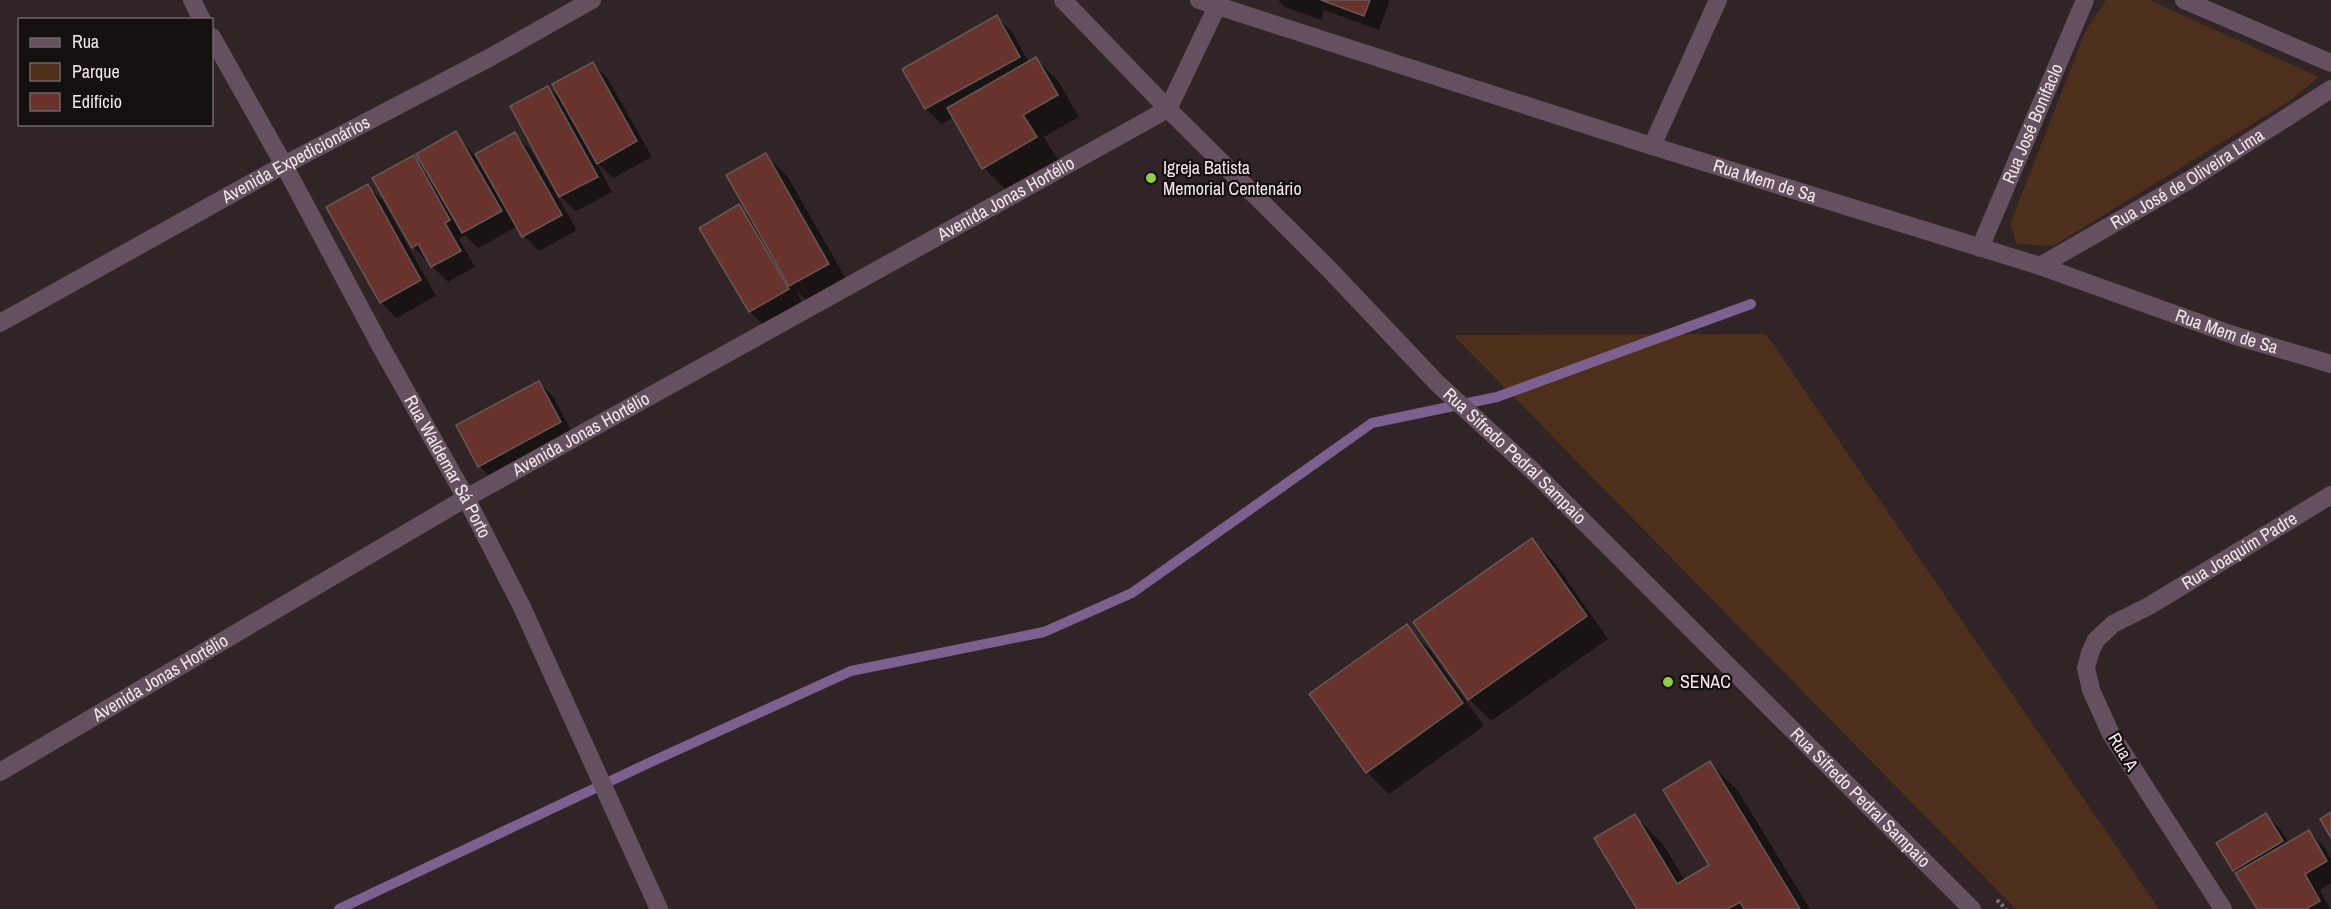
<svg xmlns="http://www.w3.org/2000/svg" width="2331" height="909" font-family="'Archivo Narrow',sans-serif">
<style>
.green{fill:#4e2f1b}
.shadow{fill:#0007}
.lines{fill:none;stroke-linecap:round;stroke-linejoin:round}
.stream{stroke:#7c6090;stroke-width:10}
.building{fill:#69332d;stroke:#675855;stroke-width:1.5}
.path{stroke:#7e7275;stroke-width:4;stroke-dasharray:3 3;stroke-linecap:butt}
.minor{stroke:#65505f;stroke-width:18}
.poi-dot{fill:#8dce44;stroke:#150f10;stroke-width:2}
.labels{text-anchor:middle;stroke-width:4.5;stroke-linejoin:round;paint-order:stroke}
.street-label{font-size:18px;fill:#f1e8ea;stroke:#150f10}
.poi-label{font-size:18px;fill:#f1e8ea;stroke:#150f10;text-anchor:start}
</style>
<rect width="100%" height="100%" fill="#312427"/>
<!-- green -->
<g class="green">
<path d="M 2106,0 L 2149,0 L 2319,77 L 2288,102 L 2053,246 L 2017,244 L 2010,224 L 2086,30 Z"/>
<path d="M 1766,334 L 2159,909 L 2016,909 L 1453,335 Z"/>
</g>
<!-- shadow -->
<g class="shadow">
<path d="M 1278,0 L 1390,0 L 1379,30 L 1324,10 L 1321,20 L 1285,7 Z"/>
<path d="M 997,17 L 1012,32 L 1029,63 L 1036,59 L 1058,81 L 1079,117 L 1044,137 L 1058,160 L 1006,190 L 984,168 L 954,117 L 941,124 L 926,109 L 904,69 Z"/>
<path d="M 593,64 L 608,79 L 652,157 L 613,178 L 596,162 L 612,192 L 576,211 L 560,196 L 548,87 L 563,102 Z"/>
<path d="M 455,133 L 475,156 L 514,134 L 530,149 L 577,230 L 539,251 L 524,236 L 518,226 L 478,248 L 465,235 L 459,239 L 475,267 L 448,282 L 413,247 L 413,157 L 425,168 Z"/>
<path d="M 766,155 L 788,177 L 850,286 L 813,307 L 796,290 L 803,304 L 765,327 L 750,311 L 738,206 L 754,221 Z"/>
<path d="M 367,186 L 383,201 L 436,296 L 396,318 L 381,302 Z"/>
<path d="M 539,382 L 554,398 L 575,438 L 495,481 L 479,466 Z"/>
<path d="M 1532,540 L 1554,562 L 1608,639 L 1491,721 L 1469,699 Z"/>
<path d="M 1407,626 L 1429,649 L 1484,726 L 1389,794 L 1367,772 Z"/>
<path d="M 1710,763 L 1738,791 L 1810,909 L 1639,909 L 1635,816 L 1663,844 L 1685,881 L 1711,866 Z"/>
<path d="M 2266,815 L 2281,830 L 2289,843 L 2309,831 L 2324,847 L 2331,859 L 2331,883 L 2320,890 L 2330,909 L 2258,909 L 2218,843 Z"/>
</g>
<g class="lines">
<!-- stream -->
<path class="stream" d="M 339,909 L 653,761 L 851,671 L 1044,632 L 1132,593 L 1372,423 L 1497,397 L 1751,304"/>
</g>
<!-- building -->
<g class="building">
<path d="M 1321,0 L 1370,0 L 1364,16 Z"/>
<path d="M 997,15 L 1020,57 L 925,109 L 902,69 Z"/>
<path d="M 1036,57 L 1058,95 L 1023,115 L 1037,137 L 982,169 L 947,108 Z"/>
<path d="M 593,62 L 637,141 L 597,164 L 552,84 Z"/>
<path d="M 548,86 L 598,177 L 559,197 L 510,106 Z"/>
<path d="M 456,131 L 502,211 L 462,233 L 416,154 Z"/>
<path d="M 515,132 L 562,215 L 522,237 L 475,154 Z"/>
<path d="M 766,153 L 829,264 L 789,286 L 726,175 Z"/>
<path d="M 414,155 L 450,220 L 445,223 L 461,251 L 431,267 L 418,244 L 412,248 L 372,178 Z"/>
<path d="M 368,184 L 421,280 L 380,303 L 326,207 Z"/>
<path d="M 739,204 L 789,289 L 749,312 L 699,228 Z"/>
<path d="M 539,381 L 561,422 L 478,467 L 456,425 Z"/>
<path d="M 1532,538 L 1587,616 L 1468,700 L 1413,622 Z"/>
<path d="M 1407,624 L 1463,703 L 1366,773 L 1309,694 Z"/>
<path d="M 1710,761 L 1800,909 L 1744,909 L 1740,902 L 1728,909 L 1637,909 L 1594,838 L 1635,814 L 1677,884 L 1709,865 L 1663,790 Z"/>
<path d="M 2331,812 L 2331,838 L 2320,819 Z"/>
<path d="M 2266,813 L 2283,841 L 2233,871 L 2216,843 Z"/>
<path d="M 2309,830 L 2327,861 L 2305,874 L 2320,901 L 2306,909 L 2257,909 L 2235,873 Z"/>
</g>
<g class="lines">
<!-- path -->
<path class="path" d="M 1997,900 L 2006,909"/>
<!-- minor -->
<g class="minor">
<path d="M 192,0 L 202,20"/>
<path id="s1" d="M 1063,0 L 1168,109 L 1327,267 L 1437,383 L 1535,473 L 1972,909"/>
<path id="s2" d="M 1199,0 L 1652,146 L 2040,266 L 2233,335 L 2331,364"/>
<path d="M 2184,0 L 2331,63"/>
<path id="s3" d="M 212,37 L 284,165 L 380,345 L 466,498 L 521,605 L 659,909"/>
<path d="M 1652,146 L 1718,0"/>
<path id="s4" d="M 1980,248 L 2085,0"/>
<path id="s5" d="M 2040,266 L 2191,179 L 2331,89"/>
<path id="s6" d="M 0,323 L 280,167 L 489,58 L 592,0"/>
<path id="s7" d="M 0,772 L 466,498 L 1168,109 L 1220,0"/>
<path id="s8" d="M 2223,909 L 2111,734 L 2091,690 L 2086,668 L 2090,653 L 2096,640 L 2113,624 L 2149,606 L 2331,495"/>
</g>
</g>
<!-- markers -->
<g class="poi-dot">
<circle cx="1151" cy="178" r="6"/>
<circle cx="1668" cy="682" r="6"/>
</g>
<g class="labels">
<!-- street labels -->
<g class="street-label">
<text dy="6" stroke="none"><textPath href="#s4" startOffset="135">Rua José Bonifaclo</textPath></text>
<text dy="6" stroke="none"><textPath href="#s6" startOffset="338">Avenida Expedicionários</textPath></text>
<text dy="6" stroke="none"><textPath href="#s5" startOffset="171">Rua José de Oliveira Lima</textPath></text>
<text dy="6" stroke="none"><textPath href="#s2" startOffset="594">Rua Mem de Sa</textPath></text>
<text dy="6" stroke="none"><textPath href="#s7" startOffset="1158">Avenida Jonas Hortélio</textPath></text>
<text dy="6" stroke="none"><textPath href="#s2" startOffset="1080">Rua Mem de Sa</textPath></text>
<text dy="6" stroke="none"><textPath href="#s7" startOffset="672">Avenida Jonas Hortélio</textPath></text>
<text dy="6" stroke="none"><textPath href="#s1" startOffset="642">Rua Sifredo Pedral Sampaio</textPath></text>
<text dy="6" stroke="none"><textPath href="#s3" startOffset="490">Rua Waldemar Sá Porto</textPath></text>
<text dy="6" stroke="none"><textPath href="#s8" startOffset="478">Rua Joaquim Padre</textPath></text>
<text dy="6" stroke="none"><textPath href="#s7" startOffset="186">Avenida Jonas Hortélio</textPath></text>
<text transform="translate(2123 752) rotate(59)" y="6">Rua A</text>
<text dy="6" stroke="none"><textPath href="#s1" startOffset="1128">Rua Sifredo Pedral Sampaio</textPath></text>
</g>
<!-- poi labels -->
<g class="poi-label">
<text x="1163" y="174">Igreja Batista<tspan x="1163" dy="21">Memorial Centenário</tspan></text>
<text x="1680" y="688">SENAC</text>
</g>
</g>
<!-- legend -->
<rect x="18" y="18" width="195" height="108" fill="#150f10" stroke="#6d6667" stroke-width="1.5"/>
<rect x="30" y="38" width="30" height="9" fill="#65505f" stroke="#6d6667" stroke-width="1.5"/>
<text x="72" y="48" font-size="18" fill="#f1e8ea">Rua</text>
<rect x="30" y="63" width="30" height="18" fill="#4e2f1b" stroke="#6d6667" stroke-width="1.5"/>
<text x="72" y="78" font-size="18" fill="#f1e8ea">Parque</text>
<rect x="30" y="93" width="30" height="18" fill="#69332d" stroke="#6d6667" stroke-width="1.5"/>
<text x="72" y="108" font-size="18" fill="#f1e8ea">Edifício</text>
</svg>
